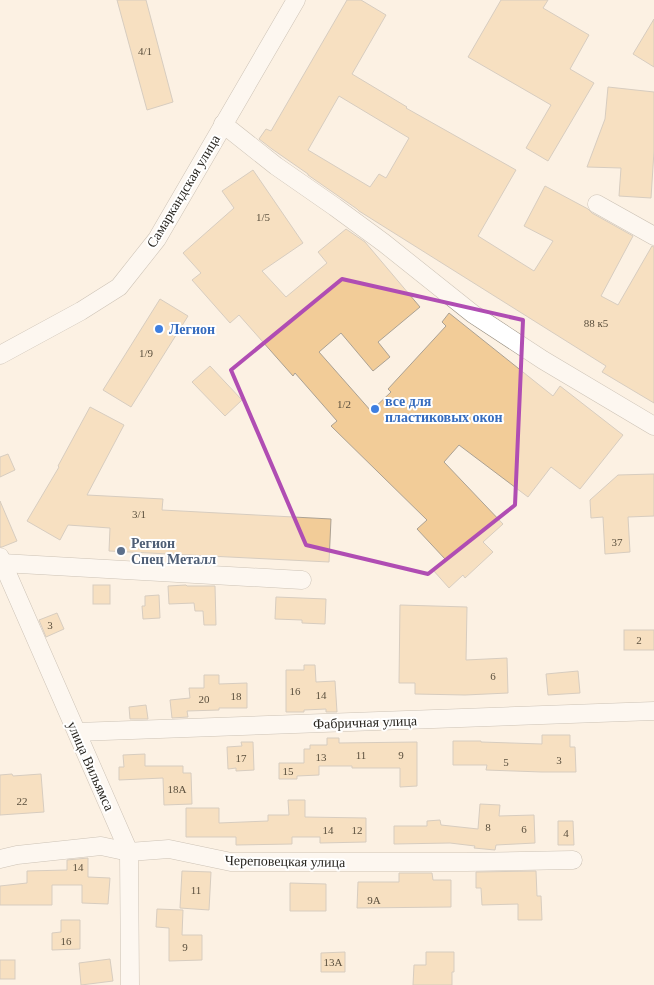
<svg xmlns="http://www.w3.org/2000/svg" width="654" height="985" font-family="Georgia,serif">
<style>
.building{fill:#f2cc98;stroke:#aba193;fill-rule:evenodd}
.lines{fill:none;stroke-linecap:round;stroke-linejoin:round}
.minor-casing{stroke:#958c7e;stroke-width:19}
.minor{stroke:#fff;stroke-width:18}
.marked{fill:none;stroke:#b04db3;stroke-width:4;stroke-linejoin:round}
.shop-dot{fill:#3f7fe0;stroke:#fff;stroke-width:2}
.service-dot{fill:#5c6f8a;stroke:#fff;stroke-width:2}
.labels{text-anchor:middle;stroke-width:4;stroke-linejoin:round;paint-order:stroke}
.number-label{font-size:11px;fill:#5b503e}
.street-label{font-size:14px;fill:#292620;stroke:#fff}
.shop-label{font-size:14px;font-weight:bold;fill:#366cbe;stroke:#fff;text-anchor:start}
.service-label{font-size:14px;font-weight:bold;fill:#4e5e75;stroke:#fff;text-anchor:start}
</style>
<rect width="100%" height="100%" fill="#fcf1e3"/>
<!-- building -->
<g class="building">
<path d="M 117,0 L 146,0 L 173,102 L 147,110 Z"/>
<path d="M 347,0 L 361,0 L 386,15 L 352,74 L 407,107 L 406,108 L 516,170 L 478,236 L 534,271 L 553,241 L 524,226 L 545,186 L 588,209 L 592,213 L 633,236 L 601,296 L 618,305 L 652,246 L 654,247 L 654,403 L 602,372 L 606,366 L 359,211 L 357,209 L 308,175 L 308,174 L 272,149 L 259,139 L 266,129 L 271,131 ZM 339,96 L 409,138 L 386,178 L 379,174 L 370,187 L 308,150 Z"/>
<path d="M 501,0 L 548,0 L 543,8 L 589,35 L 570,69 L 594,83 L 548,161 L 526,148 L 551,105 L 468,57 Z"/>
<path d="M 654,19 L 654,67 L 633,54 Z"/>
<path d="M 608,87 L 654,92 L 654,151 L 651,198 L 619,196 L 621,168 L 587,167 L 605,119 Z"/>
<path d="M 253,170 L 303,243 L 262,271 L 286,297 L 327,263 L 318,252 L 346,229 L 365,242 L 420,307 L 378,342 L 390,357 L 373,371 L 341,333 L 319,352 L 371,411 L 391,392 L 388,389 L 446,326 L 442,322 L 449,313 L 553,396 L 560,386 L 623,435 L 580,489 L 551,467 L 528,497 L 459,445 L 444,462 L 503,524 L 483,542 L 493,552 L 465,578 L 463,575 L 449,588 L 433,570 L 445,559 L 417,529 L 427,520 L 331,426 L 337,421 L 295,373 L 293,376 L 239,315 L 230,323 L 192,280 L 201,273 L 183,253 L 234,208 L 222,191 Z"/>
<path d="M 160,299 L 188,316 L 131,407 L 103,390 Z"/>
<path d="M 210,366 L 242,400 L 225,416 L 192,382 Z"/>
<path d="M 90,407 L 124,425 L 87,495 L 163,499 L 162,510 L 331,519 L 329,562 L 109,551 L 110,528 L 68,525 L 60,540 L 27,521 L 59,467 L 58,466 Z"/>
<path d="M 8,454 L 15,470 L 0,477 L 0,457 Z"/>
<path d="M 654,474 L 654,516 L 628,517 L 630,552 L 605,554 L 603,517 L 591,518 L 590,500 L 618,475 Z"/>
<path d="M 0,501 L 17,541 L 2,547 L 0,547 Z"/>
<rect x="93" y="585" width="17" height="19"/>
<path d="M 186,585 L 187,586 L 215,586 L 216,625 L 204,625 L 203,611 L 195,611 L 194,603 L 169,604 L 168,586 Z"/>
<path d="M 159,595 L 160,618 L 143,619 L 142,606 L 145,606 L 145,596 Z"/>
<path d="M 276,597 L 326,599 L 325,624 L 302,623 L 302,620 L 275,619 Z"/>
<path d="M 400,605 L 467,607 L 466,660 L 507,658 L 508,693 L 465,695 L 415,694 L 415,683 L 399,683 Z"/>
<path d="M 57,613 L 64,629 L 46,637 L 39,620 Z"/>
<rect x="624" y="630" width="30" height="20"/>
<path d="M 304,665 L 315,665 L 316,682 L 335,681 L 337,712 L 326,712 L 326,709 L 304,710 L 304,712 L 286,712 L 286,670 L 304,670 Z"/>
<path d="M 578,671 L 580,693 L 548,695 L 546,674 Z"/>
<path d="M 204,675 L 219,675 L 219,684 L 247,683 L 247,708 L 219,708 L 219,710 L 187,711 L 188,717 L 172,718 L 170,700 L 190,698 L 189,688 L 204,688 Z"/>
<path d="M 146,705 L 148,719 L 130,719 L 129,707 Z"/>
<path d="M 542,735 L 570,735 L 570,747 L 575,747 L 576,772 L 542,772 L 486,770 L 487,765 L 453,765 L 453,741 L 481,741 L 481,742 L 542,744 Z"/>
<path d="M 327,738 L 339,738 L 339,743 L 417,742 L 417,786 L 400,787 L 400,768 L 352,768 L 352,766 L 319,766 L 319,775 L 297,776 L 297,779 L 279,779 L 279,763 L 304,763 L 304,749 L 310,749 L 310,745 L 327,745 Z"/>
<path d="M 241,742 L 253,742 L 254,770 L 236,771 L 236,768 L 228,769 L 227,747 L 242,746 Z"/>
<path d="M 145,754 L 145,766 L 183,766 L 183,773 L 191,773 L 192,804 L 164,805 L 163,778 L 119,780 L 119,767 L 124,767 L 123,755 Z"/>
<path d="M 12,774 L 13,776 L 41,774 L 44,812 L 0,815 L 0,775 Z"/>
<path d="M 288,800 L 305,800 L 305,817 L 366,818 L 366,842 L 320,843 L 320,837 L 292,837 L 292,844 L 236,845 L 236,837 L 186,837 L 186,808 L 219,808 L 219,823 L 268,821 L 268,815 L 289,815 Z"/>
<path d="M 480,804 L 500,805 L 499,816 L 534,815 L 535,843 L 496,845 L 495,850 L 474,848 L 475,846 L 450,843 L 394,844 L 394,826 L 427,826 L 427,821 L 440,820 L 441,825 L 478,829 Z"/>
<path d="M 558,821 L 573,821 L 574,845 L 558,845 Z"/>
<path d="M 88,858 L 88,877 L 110,878 L 108,904 L 82,903 L 82,885 L 52,885 L 52,905 L 0,905 L 0,886 L 27,883 L 27,871 L 67,870 L 67,860 Z"/>
<path d="M 182,871 L 211,872 L 209,910 L 180,908 Z"/>
<path d="M 536,871 L 537,896 L 541,896 L 542,920 L 518,920 L 518,904 L 482,905 L 481,888 L 476,888 L 476,872 Z"/>
<path d="M 399,873 L 432,873 L 433,880 L 451,880 L 451,907 L 357,908 L 358,882 L 399,882 Z"/>
<path d="M 290,883 L 326,884 L 326,911 L 290,911 Z"/>
<path d="M 157,909 L 183,910 L 182,935 L 202,935 L 202,960 L 169,961 L 169,928 L 156,927 Z"/>
<path d="M 61,920 L 80,920 L 80,949 L 52,950 L 52,933 L 61,932 Z"/>
<path d="M 345,952 L 345,972 L 321,972 L 321,953 Z"/>
<path d="M 426,952 L 454,952 L 454,972 L 452,972 L 452,985 L 413,985 L 414,965 L 426,965 Z"/>
<path d="M 110,959 L 113,981 L 81,985 L 79,963 Z"/>
<rect x="0" y="960" width="15" height="19"/>
</g>
<g class="lines">
<!-- minor casing -->
<g class="minor-casing">
<g id="minor">
<path d="M 223,124 L 276,166 L 335,207 L 384,243 L 473,314 L 543,360 L 654,426"/>
<path d="M 597,204 L 654,236"/>
<path d="M 0,355 L 81,311 L 119,287 L 157,239 L 296,0"/>
<path d="M 0,557 L 129,852 L 130,985"/>
<path d="M 2,563 L 302,580"/>
<path d="M 77,732 L 654,711"/>
<path d="M 0,859 L 17,855 L 101,846 L 129,852 L 169,849 L 231,862 L 466,862 L 573,860"/>
</g>
</g>
<!-- minor -->
<use href="#minor" class="minor"/>
</g>
<!-- marked area -->
<path d="M0 0H654V985H0ZM 342,279 L 523,320 L 515,505 L 428,574 L 306,545 L 231,370 Z" fill="#fcf1e3" fill-opacity=".55" fill-rule="evenodd"/>
<path class="marked" d="M 342,279 L 523,320 L 515,505 L 428,574 L 306,545 L 231,370 Z"/>
<!-- markers -->
<g class="shop-dot">
<circle cx="159" cy="329" r="5"/>
<circle cx="375" cy="409" r="5"/>
</g>
<circle class="service-dot" cx="121" cy="551" r="5"/>
<g class="labels">
<!-- number labels -->
<g class="number-label">
<text x="145" y="55">4/1</text>
<text x="263" y="221">1/5</text>
<text x="596" y="327">88 к5</text>
<text x="146" y="357">1/9</text>
<text x="344" y="408">1/2</text>
<text x="139" y="518">3/1</text>
<text x="617" y="546">37</text>
<text x="50" y="629">3</text>
<text x="639" y="644">2</text>
<text x="493" y="680">6</text>
<text x="295" y="695">16</text>
<text x="321" y="699">14</text>
<text x="236" y="700">18</text>
<text x="204" y="703">20</text>
<text x="361" y="759">11</text>
<text x="401" y="759">9</text>
<text x="321" y="761">13</text>
<text x="241" y="762">17</text>
<text x="559" y="764">3</text>
<text x="506" y="766">5</text>
<text x="288" y="775">15</text>
<text x="177" y="793">18А</text>
<text x="22" y="805">22</text>
<text x="488" y="831">8</text>
<text x="524" y="833">6</text>
<text x="328" y="834">14</text>
<text x="357" y="834">12</text>
<text x="566" y="837">4</text>
<text x="78" y="871">14</text>
<text x="196" y="894">11</text>
<text x="374" y="904">9А</text>
<text x="66" y="945">16</text>
<text x="185" y="951">9</text>
<text x="333" y="966">13А</text>
</g>
<!-- street labels -->
<g class="street-label">
<text transform="translate(183 191) rotate(-59)" y="5">Самаркандская улица</text>
<text transform="translate(365 722) rotate(-2)" y="5">Фабричная улица</text>
<text transform="translate(91 766) rotate(66)" y="5">улица Вильямса</text>
<text transform="translate(285 861) rotate(1)" y="5">Череповецкая улица</text>
</g>
<!-- shop labels -->
<g class="shop-label">
<text x="169" y="334">Легион</text>
<text x="385" y="406">все для<tspan x="385" dy="16">пластиковых окон</tspan></text>
</g>
<!-- service labels -->
<g class="service-label">
<text x="131" y="548">Регион<tspan x="131" dy="16">Спец Металл</tspan></text>
</g>
</g>
</svg>
